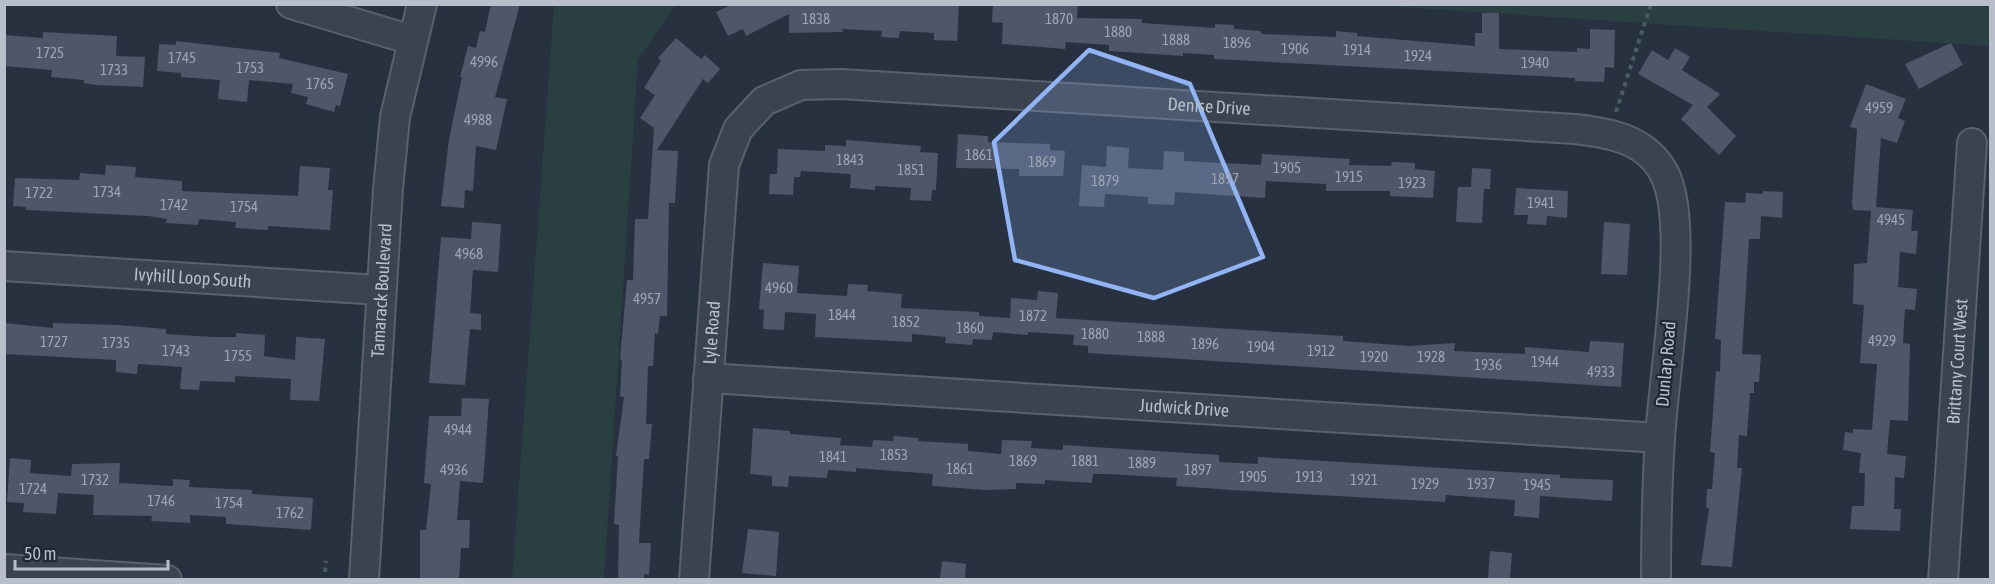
<svg xmlns="http://www.w3.org/2000/svg" width="1995" height="584" font-family="'Asap Condensed',sans-serif">
<style>
.green{fill:#2a3f42}
.building{fill:#4d5769}
.lines{fill:none;stroke-linecap:round;stroke-linejoin:round}
.minor-casing{stroke:#59616d;stroke-width:32}
.path{stroke:#495c60;stroke-width:4;stroke-dasharray:4.5 4.5;stroke-linecap:butt}
.minor{stroke:#3b4350;stroke-width:28}
.marked{fill:#92b4f4;fill-opacity:0.2;stroke:#92b4f4;stroke-width:4.5;stroke-linejoin:round}
.labels{text-anchor:middle;stroke-width:4.5;stroke-linejoin:round;paint-order:stroke}
.number-label{font-size:15px;fill:#9da4b2}
.street-label{font-size:18px;fill:#b8beca;stroke:#202835}
</style>
<rect width="100%" height="100%" fill="#273140"/>
<!-- green -->
<g class="green">
<path d="M 554,5 L 676,5 L 638,59 L 604,579 L 512,579 Z"/>
<path d="M 1369,5 L 1990,5 L 1990,46 Z"/>
</g>
<!-- building -->
<g class="building">
<path d="M 491,4 L 520,4 L 495,97 L 507,99 L 496,150 L 476,146 L 473,191 L 465,190 L 464,208 L 441,206 L 449,139 L 462,77 L 460,77 L 468,46 L 476,48 L 480,31 L 485,32 Z"/>
<path d="M 733,4 L 959,4 L 957,41 L 934,40 L 934,33 L 900,31 L 899,38 L 881,37 L 882,31 L 842,29 L 843,32 L 789,33 L 789,14 L 746,36 L 743,29 L 728,36 L 716,12 Z"/>
<path d="M 993,4 L 1078,4 L 1077,18 L 1142,19 L 1142,23 L 1215,28 L 1215,24 L 1234,25 L 1234,29 L 1261,31 L 1261,34 L 1336,37 L 1336,31 L 1357,33 L 1357,36 L 1475,46 L 1475,33 L 1482,33 L 1482,13 L 1499,13 L 1499,49 L 1577,52 L 1577,48 L 1590,49 L 1590,29 L 1615,30 L 1614,68 L 1605,67 L 1604,82 L 1575,81 L 1575,78 L 1214,59 L 1214,55 L 1183,53 L 1183,56 L 1109,51 L 1109,45 L 1066,42 L 1065,49 L 1002,44 L 1003,23 L 992,22 Z"/>
<path d="M 43,32 L 117,36 L 116,56 L 145,57 L 143,87 L 96,85 L 84,83 L 84,80 L 51,77 L 52,70 L 4,66 L 4,35 L 43,38 Z"/>
<path d="M 676,38 L 701,59 L 705,55 L 720,69 L 708,83 L 703,79 L 657,150 L 678,151 L 675,203 L 669,203 L 667,316 L 660,316 L 658,334 L 655,333 L 653,366 L 648,366 L 646,424 L 652,424 L 649,459 L 644,459 L 639,543 L 651,543 L 649,575 L 644,574 L 644,579 L 618,579 L 619,525 L 614,524 L 618,456 L 616,456 L 624,397 L 620,396 L 622,360 L 620,359 L 627,280 L 633,280 L 635,219 L 648,219 L 654,128 L 640,118 L 655,95 L 644,88 L 661,61 L 658,58 Z"/>
<path d="M 176,41 L 280,53 L 279,58 L 348,74 L 340,106 L 336,105 L 334,112 L 306,104 L 308,97 L 291,93 L 293,84 L 249,80 L 247,102 L 218,99 L 220,80 L 181,77 L 181,73 L 157,71 L 159,44 L 176,45 Z"/>
<path d="M 1951,43 L 1963,65 L 1919,89 L 1905,64 Z"/>
<path d="M 1675,48 L 1690,57 L 1682,70 L 1720,94 L 1707,107 L 1736,136 L 1719,155 L 1681,119 L 1693,105 L 1638,74 L 1652,50 L 1668,60 Z"/>
<path d="M 1866,84 L 1906,99 L 1898,118 L 1905,121 L 1897,143 L 1881,138 L 1876,207 L 1913,210 L 1911,231 L 1918,231 L 1916,254 L 1900,252 L 1898,287 L 1917,289 L 1915,310 L 1905,309 L 1903,343 L 1910,344 L 1908,421 L 1890,420 L 1887,454 L 1906,456 L 1904,478 L 1895,477 L 1894,509 L 1901,509 L 1900,531 L 1850,529 L 1852,506 L 1864,506 L 1865,473 L 1859,473 L 1861,453 L 1843,450 L 1845,432 L 1853,433 L 1853,429 L 1872,430 L 1877,364 L 1860,363 L 1864,305 L 1853,304 L 1854,264 L 1867,263 L 1871,211 L 1853,210 L 1852,203 L 1857,129 L 1850,127 Z"/>
<path d="M 958,134 L 988,136 L 988,142 L 1050,144 L 1050,150 L 1065,151 L 1063,176 L 1019,176 L 1019,169 L 956,168 Z"/>
<path d="M 846,140 L 921,146 L 920,152 L 938,153 L 936,190 L 932,190 L 931,201 L 910,200 L 911,188 L 875,186 L 875,190 L 850,188 L 851,174 L 801,171 L 800,177 L 794,177 L 793,195 L 769,194 L 770,174 L 777,174 L 778,149 L 825,151 L 825,145 L 846,146 Z"/>
<path d="M 1107,146 L 1129,148 L 1128,168 L 1163,170 L 1164,151 L 1184,152 L 1184,161 L 1261,165 L 1262,154 L 1350,159 L 1349,165 L 1391,166 L 1392,162 L 1415,163 L 1415,169 L 1435,171 L 1433,198 L 1390,196 L 1390,191 L 1326,191 L 1326,184 L 1266,181 L 1265,198 L 1175,192 L 1174,205 L 1148,204 L 1148,197 L 1105,194 L 1104,207 L 1079,206 L 1082,165 L 1106,167 Z"/>
<path d="M 106,165 L 136,167 L 135,177 L 182,181 L 182,191 L 298,196 L 300,166 L 330,168 L 328,190 L 333,190 L 330,230 L 268,226 L 268,230 L 235,228 L 236,222 L 199,219 L 198,225 L 166,223 L 167,219 L 148,216 L 26,210 L 26,207 L 13,206 L 15,178 L 79,180 L 80,173 L 105,175 Z"/>
<path d="M 1472,168 L 1491,169 L 1490,189 L 1484,189 L 1482,223 L 1456,222 L 1458,187 L 1471,187 Z"/>
<path d="M 1516,188 L 1568,191 L 1567,218 L 1547,216 L 1546,225 L 1527,224 L 1528,215 L 1514,215 Z"/>
<path d="M 1763,191 L 1783,192 L 1782,218 L 1761,216 L 1760,239 L 1749,239 L 1742,354 L 1761,355 L 1759,382 L 1754,382 L 1754,393 L 1750,393 L 1747,436 L 1739,435 L 1737,468 L 1742,468 L 1732,567 L 1701,565 L 1709,508 L 1706,508 L 1707,489 L 1712,489 L 1715,453 L 1710,452 L 1716,371 L 1720,372 L 1721,340 L 1715,339 L 1725,202 L 1745,203 L 1746,193 L 1763,194 Z"/>
<path d="M 472,222 L 501,224 L 498,272 L 473,270 L 470,313 L 481,314 L 481,330 L 470,329 L 465,385 L 429,383 L 441,237 L 471,239 Z"/>
<path d="M 1604,222 L 1630,224 L 1627,275 L 1601,274 Z"/>
<path d="M 763,263 L 799,266 L 797,293 L 847,296 L 848,284 L 868,285 L 867,291 L 902,294 L 901,308 L 979,312 L 979,316 L 1010,318 L 1011,298 L 1037,300 L 1038,291 L 1058,293 L 1056,318 L 1343,336 L 1343,341 L 1409,346 L 1455,343 L 1454,351 L 1525,354 L 1525,347 L 1589,352 L 1590,341 L 1624,343 L 1621,387 L 1088,353 L 1088,346 L 1073,345 L 1074,335 L 1028,332 L 1028,335 L 993,332 L 992,340 L 973,339 L 972,345 L 945,343 L 946,337 L 912,334 L 912,342 L 815,337 L 816,314 L 785,312 L 784,330 L 763,329 L 764,310 L 759,309 Z"/>
<path d="M 4,323 L 53,328 L 53,323 L 118,325 L 166,329 L 166,334 L 213,337 L 236,337 L 236,333 L 265,335 L 264,356 L 295,360 L 296,337 L 325,339 L 319,401 L 290,400 L 291,379 L 235,376 L 235,382 L 200,381 L 199,390 L 180,389 L 182,367 L 138,364 L 137,374 L 116,372 L 116,360 L 4,354 Z"/>
<path d="M 462,398 L 489,399 L 483,483 L 460,481 L 457,520 L 470,520 L 469,548 L 461,548 L 459,579 L 420,579 L 420,530 L 426,530 L 431,484 L 424,483 L 429,416 L 461,416 Z"/>
<path d="M 753,428 L 790,431 L 790,434 L 841,438 L 840,445 L 872,447 L 873,440 L 893,441 L 894,436 L 918,438 L 918,441 L 968,444 L 968,451 L 1001,454 L 1002,440 L 1032,441 L 1031,448 L 1063,450 L 1063,445 L 1219,455 L 1219,462 L 1258,464 L 1258,457 L 1560,475 L 1560,478 L 1613,480 L 1612,501 L 1540,496 L 1539,518 L 1514,516 L 1515,500 L 1446,495 L 1445,502 L 1232,490 L 1176,486 L 1177,478 L 1107,474 L 1093,474 L 1092,483 L 1045,480 L 1045,484 L 1016,483 L 1016,489 L 985,490 L 932,486 L 933,474 L 856,468 L 856,472 L 828,470 L 827,478 L 789,476 L 788,487 L 772,486 L 772,476 L 750,474 Z"/>
<path d="M 10,458 L 31,460 L 30,473 L 71,476 L 72,464 L 120,463 L 119,483 L 173,486 L 173,479 L 190,480 L 189,487 L 252,490 L 252,494 L 313,498 L 311,530 L 226,524 L 226,517 L 190,515 L 190,523 L 151,521 L 152,516 L 93,515 L 94,495 L 58,493 L 56,514 L 23,512 L 24,503 L 7,502 Z"/>
<path d="M 748,529 L 779,532 L 776,576 L 742,573 Z"/>
<path d="M 1490,551 L 1512,553 L 1510,579 L 1488,579 Z"/>
<path d="M 942,561 L 966,564 L 965,579 L 940,579 Z"/>
</g>
<g class="lines">
<!-- minor casing -->
<g class="minor-casing">
<g id="minor">
<path d="M 291,4 L 412,40"/>
<path id="s1" d="M 4,266 L 380,290"/>
<path id="s2" d="M 708,378 L 1660,438"/>
<path d="M 4,569 L 167,580"/>
<path id="s3" d="M 364,580 L 388,189 L 395,117 L 422,4"/>
<path id="s4" d="M 694,580 L 724,165 L 738,129 L 764,101 L 801,85 L 841,84 L 1575,129 C 1610,133 1646,139 1664,173 C 1691,223 1663,377 1660,439 C 1657,486 1656,533 1656,580"/>
<path id="s5" d="M 1943,580 L 1972,143"/>
</g>
</g>
<!-- path -->
<g class="path">
<path d="M 1616,112 L 1651,4"/>
<path d="M 325,572 L 326,561"/>
</g>
<!-- minor -->
<use href="#minor" class="minor"/>
</g>
<!-- marked area -->
<path class="marked" d="M 1089,50 L 1190,84 L 1263,257 L 1154,298 L 1015,260 L 994,142 Z"/>
<g class="labels">
<!-- number labels -->
<g class="number-label">
<text x="816" y="24">1838</text>
<text x="1059" y="24">1870</text>
<text x="1118" y="37">1880</text>
<text x="1176" y="45">1888</text>
<text x="1237" y="48">1896</text>
<text x="1295" y="54">1906</text>
<text x="1357" y="55">1914</text>
<text x="50" y="58">1725</text>
<text x="1418" y="61">1924</text>
<text x="182" y="63">1745</text>
<text x="484" y="67">4996</text>
<text x="1535" y="68">1940</text>
<text x="250" y="73">1753</text>
<text x="114" y="75">1733</text>
<text x="320" y="89">1765</text>
<text x="1879" y="113">4959</text>
<text x="478" y="125">4988</text>
<text x="979" y="160">1861</text>
<text x="850" y="165">1843</text>
<text x="1042" y="167">1869</text>
<text x="1287" y="173">1905</text>
<text x="911" y="175">1851</text>
<text x="1349" y="182">1915</text>
<text x="1225" y="184">1897</text>
<text x="1105" y="186">1879</text>
<text x="1412" y="188">1923</text>
<text x="107" y="197">1734</text>
<text x="39" y="198">1722</text>
<text x="1541" y="208">1941</text>
<text x="174" y="210">1742</text>
<text x="244" y="212">1754</text>
<text x="1891" y="225">4945</text>
<text x="469" y="259">4968</text>
<text x="779" y="293">4960</text>
<text x="647" y="304">4957</text>
<text x="842" y="320">1844</text>
<text x="1033" y="321">1872</text>
<text x="906" y="327">1852</text>
<text x="970" y="333">1860</text>
<text x="1095" y="339">1880</text>
<text x="1151" y="342">1888</text>
<text x="1882" y="346">4929</text>
<text x="54" y="347">1727</text>
<text x="116" y="348">1735</text>
<text x="1205" y="349">1896</text>
<text x="1261" y="352">1904</text>
<text x="176" y="356">1743</text>
<text x="1321" y="356">1912</text>
<text x="238" y="361">1755</text>
<text x="1374" y="362">1920</text>
<text x="1431" y="362">1928</text>
<text x="1545" y="367">1944</text>
<text x="1488" y="370">1936</text>
<text x="1601" y="377">4933</text>
<text x="458" y="435">4944</text>
<text x="894" y="460">1853</text>
<text x="833" y="462">1841</text>
<text x="1023" y="466">1869</text>
<text x="1085" y="466">1881</text>
<text x="1142" y="468">1889</text>
<text x="960" y="474">1861</text>
<text x="454" y="475">4936</text>
<text x="1198" y="475">1897</text>
<text x="1253" y="482">1905</text>
<text x="1309" y="482">1913</text>
<text x="95" y="485">1732</text>
<text x="1364" y="485">1921</text>
<text x="1425" y="489">1929</text>
<text x="1481" y="489">1937</text>
<text x="1537" y="490">1945</text>
<text x="33" y="494">1724</text>
<text x="161" y="506">1746</text>
<text x="229" y="508">1754</text>
<text x="290" y="518">1762</text>
</g>
<!-- street labels -->
<g class="street-label">
<text dy="6" stroke="none"><textPath href="#s4" startOffset="942">Denise Drive</textPath></text>
<text dy="6" stroke="none"><textPath href="#s1" startOffset="189">Ivyhill Loop South</textPath></text>
<text dy="6" stroke="none"><textPath href="#s3" startOffset="290">Tamarack Boulevard</textPath></text>
<text dy="6" stroke="none"><textPath href="#s4" startOffset="248">Lyle Road</textPath></text>
<text dy="6" stroke="none"><textPath href="#s5" startOffset="219">Brittany Court West</textPath></text>
<text transform="translate(1666 364) rotate(-85)" y="6">Dunlap Road</text>
<text dy="6" stroke="none"><textPath href="#s2" startOffset="477">Judwick Drive</textPath></text>
</g>
</g>
<!-- border -->
<rect width="1995" height="584" fill="none" stroke="#b8beca" stroke-width="12"/>
<!-- scale -->
<path d="M15 560v9h153v-9" fill="none" stroke="#b8beca" stroke-width="3"/>
<text x="24" y="560" font-size="18" fill="#b8beca" stroke="#202835" stroke-width="4.5" paint-order="stroke">50 m</text>
</svg>
